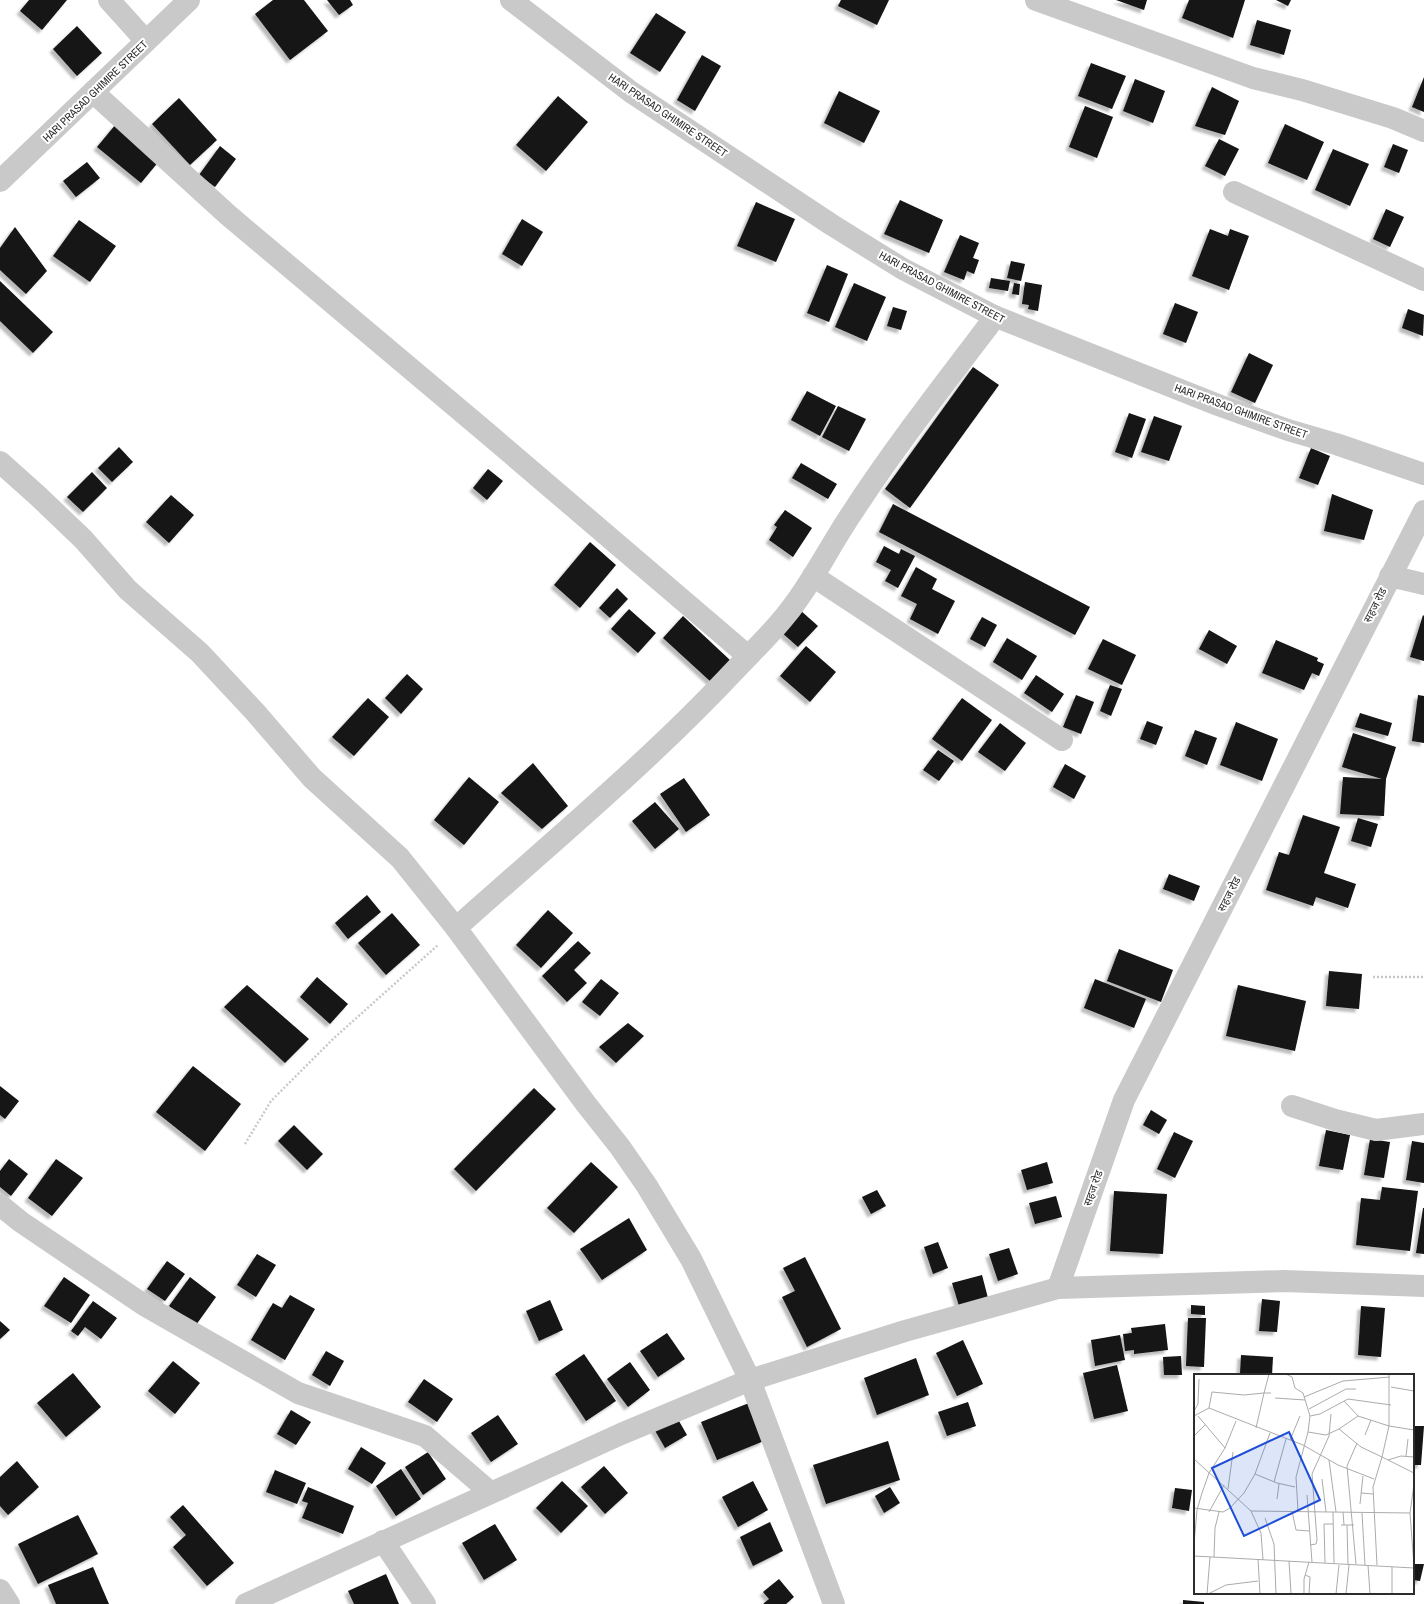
<svg xmlns="http://www.w3.org/2000/svg" width="1424" height="1604" font-family="'Archivo Narrow','Noto Sans Devanagari',sans-serif">
<style>
.building{fill:#131313;filter:url(#shadow)}
.lines{fill:none;stroke-linecap:round;stroke-linejoin:round}
.path{stroke:#c9c9c9;stroke-width:2.5;stroke-dasharray:2 2;stroke-linecap:butt}
.street{stroke:#c9c9c9;stroke-width:22}
.labels{text-anchor:middle;stroke-width:4;stroke-linejoin:round;paint-order:stroke}
.street-label{font-size:11px;fill:#2c2c2c;stroke:#fff}
.inset-road{fill:none;stroke:#ababab;stroke-width:1}
.view{fill:#1d4ed8;fill-opacity:0.15;stroke:#1d4ed8;stroke-width:2}
.inset-edge{fill:none;stroke:#2c2c2c;stroke-width:2}
</style>
<defs>
<filter id="shadow"><feDropShadow dx="-3.5" dy="3.5" stdDeviation="1" flood-color="#0004"/></filter>
</defs>
<rect width="100%" height="100%" fill="#fff"/>
<!-- building -->
<g class="building">
<path d="M 29,0 L 67,0 L 42,30 L 20,11 Z"/>
<path d="M 273,0 L 304,0 L 328,31 L 290,60 L 255,14 Z"/>
<path d="M 327,0 L 350,0 L 353,5 L 339,15 Z"/>
<path d="M 841,0 L 889,0 L 877,25 L 838,6 Z"/>
<path d="M 1116,0 L 1147,0 L 1144,10 Z"/>
<path d="M 1189,0 L 1245,0 L 1233,38 L 1182,18 Z"/>
<path d="M 1276,0 L 1291,0 L 1288,6 Z"/>
<path d="M 656,13 L 686,32 L 660,72 L 630,53 Z"/>
<path d="M 1257,20 L 1291,30 L 1284,55 L 1250,45 Z"/>
<path d="M 77,26 L 102,53 L 77,76 L 53,49 Z"/>
<path d="M 702,55 L 721,66 L 695,111 L 677,100 Z"/>
<path d="M 1091,63 L 1126,76 L 1112,109 L 1078,96 Z"/>
<path d="M 1424,77 L 1424,112 L 1412,107 Z"/>
<path d="M 1135,79 L 1165,91 L 1153,123 L 1123,111 Z"/>
<path d="M 1212,87 L 1239,101 L 1225,135 L 1195,126 Z"/>
<path d="M 839,91 L 880,111 L 864,143 L 824,123 Z"/>
<path d="M 558,96 L 588,122 L 546,171 L 516,145 Z"/>
<path d="M 179,98 L 217,140 L 190,165 L 152,124 Z"/>
<path d="M 1085,106 L 1113,117 L 1097,158 L 1069,147 Z"/>
<path d="M 116,124 L 160,160 L 141,183 L 97,147 Z"/>
<path d="M 1285,124 L 1324,142 L 1307,180 L 1268,163 Z"/>
<path d="M 1219,139 L 1239,149 L 1225,176 L 1205,166 Z"/>
<path d="M 1393,144 L 1408,150 L 1399,173 L 1384,167 Z"/>
<path d="M 220,146 L 236,159 L 215,187 L 199,175 Z"/>
<path d="M 1333,149 L 1369,164 L 1350,206 L 1315,190 Z"/>
<path d="M 87,162 L 100,178 L 76,197 L 63,181 Z"/>
<path d="M 900,200 L 943,220 L 929,253 L 884,234 Z"/>
<path d="M 756,202 L 795,219 L 776,262 L 737,246 Z"/>
<path d="M 1386,209 L 1404,217 L 1390,247 L 1373,239 Z"/>
<path d="M 522,219 L 543,232 L 522,266 L 502,254 Z"/>
<path d="M 79,220 L 116,246 L 90,282 L 53,256 Z"/>
<path d="M 15,227 L 47,271 L 26,294 L 0,270 L 0,248 Z"/>
<path d="M 1210,229 L 1228,236 L 1230,229 L 1249,236 L 1229,290 L 1192,276 Z"/>
<path d="M 960,235 L 979,243 L 973,258 L 979,260 L 974,274 L 967,271 L 964,280 L 944,272 Z"/>
<path d="M 1011,261 L 1025,264 L 1021,281 L 1007,278 Z"/>
<path d="M 827,265 L 848,274 L 829,322 L 807,313 Z"/>
<path d="M 991,278 L 1010,281 L 1008,291 L 989,288 Z"/>
<path d="M 0,281 L 53,332 L 33,353 L 0,321 Z"/>
<path d="M 1025,282 L 1042,285 L 1038,311 L 1028,309 L 1029,305 L 1022,304 Z"/>
<path d="M 854,283 L 886,297 L 867,341 L 835,327 Z"/>
<path d="M 1014,283 L 1020,284 L 1019,295 L 1012,294 Z"/>
<path d="M 1175,303 L 1198,312 L 1186,343 L 1163,334 Z"/>
<path d="M 893,307 L 907,311 L 901,330 L 887,326 Z"/>
<path d="M 1408,309 L 1424,315 L 1423,336 L 1402,328 Z"/>
<path d="M 1249,353 L 1273,365 L 1255,403 L 1231,392 Z"/>
<path d="M 973,367 L 999,385 L 910,508 L 885,489 Z"/>
<path d="M 807,391 L 836,406 L 820,436 L 791,420 Z"/>
<path d="M 838,406 L 866,419 L 849,451 L 822,437 Z"/>
<path d="M 1129,413 L 1146,419 L 1132,458 L 1115,452 Z"/>
<path d="M 1154,416 L 1182,426 L 1169,461 L 1141,452 Z"/>
<path d="M 119,447 L 133,462 L 112,482 L 98,468 Z"/>
<path d="M 1311,448 L 1330,456 L 1318,485 L 1299,478 Z"/>
<path d="M 801,463 L 837,484 L 828,499 L 792,478 Z"/>
<path d="M 488,469 L 503,481 L 487,500 L 473,488 Z"/>
<path d="M 92,472 L 107,488 L 83,512 L 67,497 Z"/>
<path d="M 1332,494 L 1373,510 L 1364,540 L 1324,531 Z"/>
<path d="M 171,495 L 194,515 L 169,543 L 146,522 Z"/>
<path d="M 893,504 L 1090,607 L 1075,635 L 879,532 Z"/>
<path d="M 785,510 L 812,528 L 793,557 L 769,540 L 777,527 L 774,525 Z"/>
<path d="M 590,542 L 616,565 L 580,608 L 554,585 Z"/>
<path d="M 884,546 L 899,554 L 901,549 L 915,556 L 898,588 L 885,581 L 891,570 L 876,562 Z"/>
<path d="M 916,567 L 937,579 L 932,589 L 955,601 L 938,634 L 910,619 L 917,604 L 901,596 Z"/>
<path d="M 617,588 L 628,599 L 610,618 L 599,608 Z"/>
<path d="M 629,609 L 656,633 L 638,653 L 611,629 Z"/>
<path d="M 800,610 L 818,626 L 798,647 L 780,631 Z"/>
<path d="M 1423,615 L 1424,616 L 1424,661 L 1410,657 Z"/>
<path d="M 683,616 L 731,661 L 711,682 L 663,638 Z"/>
<path d="M 982,617 L 997,625 L 985,647 L 970,639 Z"/>
<path d="M 1209,630 L 1237,646 L 1227,664 L 1199,649 Z"/>
<path d="M 1007,638 L 1037,656 L 1022,680 L 993,662 Z"/>
<path d="M 1103,639 L 1136,655 L 1122,685 L 1088,669 Z"/>
<path d="M 1276,640 L 1318,658 L 1317,661 L 1324,664 L 1319,676 L 1312,673 L 1304,690 L 1262,673 Z"/>
<path d="M 806,646 L 836,672 L 810,702 L 780,676 Z"/>
<path d="M 407,674 L 423,689 L 401,714 L 385,698 Z"/>
<path d="M 1036,675 L 1064,694 L 1052,712 L 1024,693 Z"/>
<path d="M 1110,685 L 1122,689 L 1111,716 L 1100,711 Z"/>
<path d="M 1076,695 L 1094,702 L 1081,734 L 1063,727 Z"/>
<path d="M 1418,695 L 1424,696 L 1424,743 L 1412,741 Z"/>
<path d="M 368,698 L 389,717 L 354,756 L 332,737 Z"/>
<path d="M 962,698 L 992,720 L 962,761 L 932,739 Z"/>
<path d="M 1360,713 L 1392,723 L 1388,736 L 1355,727 Z"/>
<path d="M 1147,721 L 1163,727 L 1156,745 L 1140,739 Z"/>
<path d="M 1236,722 L 1278,739 L 1262,781 L 1220,765 Z"/>
<path d="M 1000,723 L 1026,743 L 1005,771 L 978,752 Z"/>
<path d="M 1195,730 L 1217,738 L 1207,765 L 1185,756 Z"/>
<path d="M 1353,733 L 1396,747 L 1386,779 L 1384,816 L 1340,814 L 1343,777 L 1382,779 L 1342,767 Z"/>
<path d="M 938,750 L 954,761 L 939,781 L 923,770 Z"/>
<path d="M 533,763 L 568,806 L 542,829 L 501,793 Z"/>
<path d="M 1065,764 L 1086,776 L 1074,799 L 1053,787 Z"/>
<path d="M 469,777 L 499,802 L 464,845 L 434,820 Z"/>
<path d="M 684,778 L 710,815 L 686,832 L 660,794 Z"/>
<path d="M 655,802 L 679,829 L 655,849 L 632,821 Z"/>
<path d="M 1303,815 L 1340,827 L 1324,873 L 1356,884 L 1348,908 L 1316,897 L 1313,906 L 1266,890 L 1279,852 L 1289,855 Z"/>
<path d="M 1358,818 L 1378,824 L 1371,847 L 1351,841 Z"/>
<path d="M 1169,874 L 1200,886 L 1194,901 L 1163,889 Z"/>
<path d="M 367,895 L 381,912 L 348,939 L 335,923 Z"/>
<path d="M 548,910 L 573,933 L 541,968 L 516,945 Z"/>
<path d="M 392,913 L 420,945 L 386,975 L 358,943 Z"/>
<path d="M 578,941 L 591,953 L 574,970 L 587,983 L 567,1002 L 542,976 Z"/>
<path d="M 1119,949 L 1173,970 L 1161,1002 L 1107,981 Z"/>
<path d="M 1329,971 L 1362,974 L 1359,1009 L 1326,1006 Z"/>
<path d="M 317,977 L 348,1004 L 330,1024 L 300,997 Z"/>
<path d="M 601,979 L 619,993 L 600,1016 L 582,1002 Z"/>
<path d="M 1095,979 L 1146,999 L 1134,1028 L 1084,1008 Z"/>
<path d="M 247,985 L 309,1039 L 285,1063 L 224,1007 Z"/>
<path d="M 1238,985 L 1306,1001 L 1295,1051 L 1226,1036 Z"/>
<path d="M 628,1023 L 644,1036 L 616,1063 L 599,1047 Z"/>
<path d="M 193,1066 L 241,1104 L 205,1151 L 156,1112 Z"/>
<path d="M 0,1086 L 19,1101 L 5,1119 L 0,1115 Z"/>
<path d="M 534,1088 L 556,1109 L 476,1191 L 454,1169 Z"/>
<path d="M 1151,1110 L 1167,1120 L 1159,1134 L 1143,1125 Z"/>
<path d="M 294,1125 L 323,1154 L 307,1170 L 278,1141 Z"/>
<path d="M 1326,1130 L 1350,1135 L 1343,1170 L 1319,1166 Z"/>
<path d="M 1174,1132 L 1193,1141 L 1175,1178 L 1157,1169 Z"/>
<path d="M 1370,1139 L 1390,1142 L 1384,1178 L 1364,1175 Z"/>
<path d="M 1412,1141 L 1424,1143 L 1424,1183 L 1406,1180 Z"/>
<path d="M 9,1159 L 28,1174 L 11,1196 L 0,1187 L 0,1171 Z"/>
<path d="M 56,1159 L 83,1178 L 52,1216 L 28,1198 Z"/>
<path d="M 591,1162 L 618,1187 L 574,1233 L 547,1208 Z"/>
<path d="M 1047,1162 L 1053,1183 L 1027,1190 L 1021,1170 Z"/>
<path d="M 1382,1187 L 1418,1191 L 1410,1251 L 1356,1245 L 1361,1198 L 1380,1200 Z"/>
<path d="M 877,1190 L 886,1206 L 871,1214 L 862,1197 Z"/>
<path d="M 1114,1191 L 1167,1194 L 1163,1254 L 1110,1251 Z"/>
<path d="M 1056,1196 L 1062,1217 L 1035,1224 L 1029,1203 Z"/>
<path d="M 1423,1208 L 1424,1208 L 1424,1254 L 1416,1253 Z"/>
<path d="M 629,1218 L 647,1250 L 602,1280 L 580,1249 Z"/>
<path d="M 938,1242 L 948,1268 L 933,1274 L 924,1247 Z"/>
<path d="M 1009,1248 L 1018,1274 L 998,1281 L 989,1254 Z"/>
<path d="M 257,1254 L 276,1265 L 256,1297 L 237,1285 Z"/>
<path d="M 805,1257 L 841,1329 L 807,1347 L 782,1297 L 795,1291 L 783,1268 Z"/>
<path d="M 167,1261 L 185,1274 L 165,1301 L 147,1289 Z"/>
<path d="M 982,1275 L 988,1298 L 959,1306 L 952,1283 Z"/>
<path d="M 64,1277 L 90,1295 L 71,1323 L 44,1306 Z"/>
<path d="M 190,1277 L 216,1297 L 196,1325 L 169,1306 Z"/>
<path d="M 290,1295 L 315,1309 L 285,1360 L 251,1340 L 273,1303 L 282,1308 Z"/>
<path d="M 1262,1299 L 1280,1301 L 1277,1332 L 1259,1331 Z"/>
<path d="M 550,1300 L 563,1330 L 539,1341 L 526,1311 Z"/>
<path d="M 93,1301 L 117,1318 L 101,1339 L 85,1327 L 78,1336 L 71,1331 Z"/>
<path d="M 1191,1305 L 1205,1306 L 1205,1315 L 1191,1314 Z"/>
<path d="M 1361,1306 L 1385,1308 L 1381,1357 L 1358,1355 Z"/>
<path d="M 1188,1318 L 1206,1318 L 1204,1367 L 1186,1366 Z"/>
<path d="M 0,1321 L 10,1330 L 0,1339 Z"/>
<path d="M 1165,1324 L 1168,1350 L 1134,1354 L 1134,1350 L 1125,1351 L 1123,1334 L 1132,1333 L 1131,1328 Z"/>
<path d="M 667,1333 L 685,1359 L 658,1377 L 640,1351 Z"/>
<path d="M 1120,1335 L 1125,1360 L 1095,1366 L 1091,1340 Z"/>
<path d="M 963,1340 L 983,1384 L 957,1396 L 936,1353 Z"/>
<path d="M 326,1351 L 344,1361 L 330,1386 L 312,1375 Z"/>
<path d="M 584,1354 L 616,1401 L 586,1421 L 555,1374 Z"/>
<path d="M 1241,1355 L 1273,1357 L 1272,1375 L 1240,1374 Z"/>
<path d="M 1181,1356 L 1182,1375 L 1164,1375 L 1163,1357 Z"/>
<path d="M 916,1358 L 929,1395 L 877,1415 L 864,1378 Z"/>
<path d="M 173,1361 L 200,1383 L 175,1414 L 148,1391 Z"/>
<path d="M 630,1362 L 650,1390 L 628,1407 L 607,1379 Z"/>
<path d="M 1117,1365 L 1128,1411 L 1094,1419 L 1083,1373 Z"/>
<path d="M 73,1373 L 101,1407 L 66,1437 L 37,1403 Z"/>
<path d="M 424,1379 L 453,1399 L 437,1422 L 408,1402 Z"/>
<path d="M 968,1402 L 976,1426 L 947,1436 L 938,1412 Z"/>
<path d="M 749,1403 L 764,1441 L 717,1460 L 701,1422 Z"/>
<path d="M 291,1410 L 311,1422 L 296,1445 L 277,1434 Z"/>
<path d="M 675,1414 L 687,1435 L 665,1448 L 653,1427 Z"/>
<path d="M 498,1415 L 518,1444 L 491,1462 L 471,1433 Z"/>
<path d="M 1413,1426 L 1424,1426 L 1421,1465 L 1413,1465 Z"/>
<path d="M 888,1441 L 900,1480 L 826,1504 L 813,1465 Z"/>
<path d="M 361,1447 L 386,1463 L 372,1484 L 348,1469 Z"/>
<path d="M 428,1452 L 446,1479 L 423,1495 L 405,1467 Z"/>
<path d="M 17,1461 L 39,1487 L 8,1515 L 0,1506 L 0,1477 Z"/>
<path d="M 604,1466 L 628,1493 L 605,1514 L 581,1487 Z"/>
<path d="M 401,1469 L 421,1499 L 396,1516 L 376,1486 Z"/>
<path d="M 275,1470 L 306,1483 L 297,1504 L 266,1492 Z"/>
<path d="M 562,1481 L 588,1506 L 561,1533 L 536,1508 Z"/>
<path d="M 753,1481 L 768,1510 L 738,1527 L 722,1497 Z"/>
<path d="M 308,1487 L 354,1506 L 343,1534 L 302,1518 L 308,1503 L 302,1501 Z"/>
<path d="M 890,1487 L 900,1503 L 884,1513 L 875,1496 Z"/>
<path d="M 1175,1488 L 1192,1490 L 1189,1511 L 1172,1508 Z"/>
<path d="M 183,1505 L 234,1563 L 207,1586 L 173,1547 L 186,1535 L 170,1517 Z"/>
<path d="M 78,1515 L 98,1554 L 38,1584 L 18,1544 Z"/>
<path d="M 770,1522 L 783,1551 L 753,1566 L 740,1537 Z"/>
<path d="M 495,1524 L 517,1560 L 484,1580 L 462,1543 Z"/>
<path d="M 1413,1564 L 1424,1564 L 1420,1581 L 1413,1580 Z"/>
<path d="M 93,1567 L 109,1604 L 56,1604 L 48,1585 Z"/>
<path d="M 386,1574 L 399,1604 L 354,1604 L 348,1591 Z"/>
<path d="M 779,1579 L 794,1597 L 786,1604 L 763,1604 L 769,1599 L 763,1592 Z"/>
<path d="M 1183,1600 L 1204,1602 L 1204,1604 L 1183,1604 Z"/>
</g>
<g class="lines">
<!-- path -->
<g class="path">
<path d="M 1373,977 L 1424,977"/>
<path d="M 245,1144 L 271,1101 L 334,1038 L 438,945"/>
</g>
<!-- street -->
<g class="street">
<path d="M 109,0 L 146,41"/>
<path d="M 511,0 L 631,92 L 832,225 L 903,269 L 994,316 L 1218,405 L 1288,430 L 1336,444 L 1424,474"/>
<path d="M 1036,0 L 1253,78 L 1302,90 L 1393,118 L 1424,131"/>
<path d="M 93,92 L 228,215 L 487,433 L 748,656"/>
<path d="M 0,181 L 189,0"/>
<path d="M 1234,192 L 1424,280"/>
<path d="M 0,462 L 38,496 L 83,539 L 128,590 L 200,653 L 255,712 L 312,778 L 400,858 L 456,928 L 586,1104 L 620,1147 L 647,1186 L 691,1259 L 750,1380 L 834,1604"/>
<path d="M 813,576 L 1062,740"/>
<path d="M 1390,576 L 1424,584"/>
<path d="M 456,928 C 551,843 649,762 736,669 C 753,651 771,634 786,615 C 811,585 828,549 850,516 C 893,450 941,388 989,325 L 994,316"/>
<path d="M 1292,1106 L 1335,1120 L 1376,1130 L 1424,1124"/>
<path d="M 0,1205 L 21,1222 L 144,1305 L 298,1393 L 425,1436 L 490,1492"/>
<path d="M 1058,1288 L 1124,1100 L 1424,511"/>
<path d="M 383,1541 L 425,1604"/>
<path d="M 0,1590 L 9,1604"/>
<path d="M 246,1604 L 621,1434 L 750,1380 L 905,1331 L 1058,1288 L 1284,1281 L 1424,1286"/>
</g>
</g>
<g class="labels">
<!-- street labels -->
<g class="street-label">
<text transform="translate(95 91) rotate(-44)" y="4">HARI PRASAD GHIMIRE STREET</text>
<text transform="translate(668 115) rotate(34)" y="4">HARI PRASAD GHIMIRE STREET</text>
<text transform="translate(942 287) rotate(28)" y="4">HARI PRASAD GHIMIRE STREET</text>
<text transform="translate(1241 411) rotate(20)" y="4">HARI PRASAD GHIMIRE STREET</text>
<text transform="translate(1375 605) rotate(-63)" y="4">सहज रोड</text>
<text transform="translate(1229 894) rotate(-63)" y="4">सहज रोड</text>
<text transform="translate(1093 1188) rotate(-70)" y="4">सहज रोड</text>
</g>
</g>
<!-- overview -->
<g transform="translate(1194 1374)">
<rect width="220" height="220" fill="#fff"/>
<path class="inset-road" d="M 92,0 L 98,3 L 101,14 L 109,19 L 116,42 L 114,58 L 132,61 L 145,55 L 167,73 L 188,83 L 179,113 L 183,191M 195,0 L 195,52 L 220,56M 197,13 L 220,17M 110,23 L 149,7 L 196,3M 81,24 L 111,26M 150,27 L 164,42M 15,34 L 109,71 L 144,91 L 180,105M 115,35 L 152,15 L 162,15M 0,37 L 4,30 L 5,5M 0,42 L 15,34 L 18,18 L 50,21 L 70,19 L 75,0M 4,42 L 31,74M 116,42 L 126,40 L 154,25 L 197,31M 62,54 L 70,19 L 77,19M 145,55 L 164,42 L 195,52 L 188,83 L 220,99M 171,61 L 177,46M 0,62 L 11,51M 96,66 L 106,42M 212,82 L 214,65M 0,85 L 57,137 L 67,159 L 69,186M 135,86 L 142,138M 194,86 L 207,82 L 220,83M 61,100 L 83,109 L 101,113M 128,105 L 132,138M 80,108 L 92,65M 220,110 L 216,139 L 220,192M 34,115 L 39,78M 167,119 L 179,120M 113,121 L 118,188M 83,125 L 85,110M 166,130 L 169,102M 0,134 L 29,138 L 36,134 L 50,119 L 61,100 L 76,59M 57,137 L 216,139M 98,137 L 102,156 L 115,157M 104,137 L 102,103 L 114,58M 15,138 L 30,111M 139,138 L 140,189M 149,138 L 150,151M 168,139 L 171,191M 71,144 L 80,170 L 82,220M 147,151 L 160,151M 153,151 L 154,190M 0,170 L 3,136 L 8,119 L 15,99 L 31,74 L 42,47M 116,171 L 122,170 L 123,166 L 118,100 L 135,62 L 137,40M 0,182 L 220,194M 20,183 L 21,154 L 25,138M 64,185 L 66,220M 95,187 L 97,220M 131,189 L 130,150 L 139,150M 162,190 L 153,92 L 163,69M 174,191 L 176,220M 198,193 L 198,220M 111,201 L 116,203 L 115,220M 13,220 L 16,183M 14,220 L 32,211 L 64,207M 110,220 L 110,205 L 115,188M 142,220 L 145,191M 152,220 L 155,191"/>
<path class="view" d="M 95,58 L 126,126 L 50,162 L 18,94 Z"/>
<rect width="220" height="220" class="inset-edge"/>
</g>
</svg>
